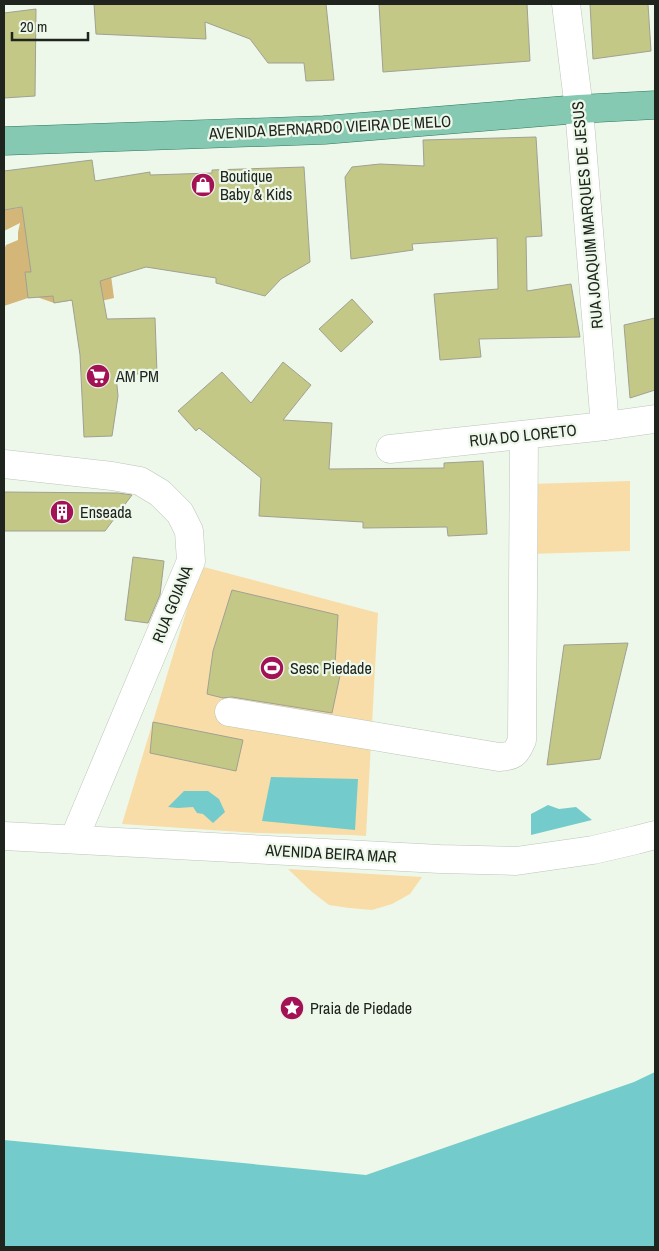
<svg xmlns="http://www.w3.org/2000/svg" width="659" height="1251" font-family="'Archivo Narrow',sans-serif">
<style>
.green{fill:#f8dda8}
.forest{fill:#d4b679}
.water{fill:#73cccb}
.building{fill:#c3c887;stroke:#a0a192}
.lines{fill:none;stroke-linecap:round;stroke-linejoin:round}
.minor-casing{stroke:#bbc6b9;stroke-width:29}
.major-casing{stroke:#2e785e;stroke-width:29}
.minor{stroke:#fff;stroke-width:28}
.major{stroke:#86c9b3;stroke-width:28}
.labels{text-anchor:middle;stroke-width:4.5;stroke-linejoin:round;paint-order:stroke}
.street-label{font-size:16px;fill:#20241f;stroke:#edf8ea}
.poi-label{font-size:16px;fill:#20241f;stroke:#edf8ea;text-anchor:start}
</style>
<rect width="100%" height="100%" fill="#edf8ea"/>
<!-- green -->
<g class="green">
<path d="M 630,481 L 630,551 L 529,554 L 529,484 Z"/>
<path d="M 200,566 L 378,613 L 366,836 L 351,835 L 257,833 L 122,824 Z"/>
<path d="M 288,869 L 422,877 L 410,894 L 392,904 L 372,910 L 349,908 L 329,905 L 312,892 Z"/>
</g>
<!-- forest -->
<path class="forest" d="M 98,197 L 102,208 L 114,298 L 92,303 L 84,299 L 54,303 L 37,297 L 28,298 L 4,306 L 4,250 L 6,245 L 18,240 L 18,232 L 20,223 L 4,231 L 4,210 Z"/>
<!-- water -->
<g class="water">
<path d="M 271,777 L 358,779 L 355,830 L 262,821 Z"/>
<path d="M 184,791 L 208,791 L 219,799 L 225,812 L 213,823 L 203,814 L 197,813 L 193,807 L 178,808 L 168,807 Z"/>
<path d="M 548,805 L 559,809 L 576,807 L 592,820 L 531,835 L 531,814 Z"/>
<path d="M 655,1072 L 655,1247 L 4,1247 L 4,1140 L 366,1175 L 634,1082 Z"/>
</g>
<!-- building -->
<g class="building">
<path d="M 94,4 L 326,4 L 334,80 L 306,81 L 304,63 L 268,63 L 250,39 L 205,22 L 206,39 L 96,34 Z"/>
<path d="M 379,4 L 527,4 L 530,61 L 383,72 Z"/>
<path d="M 590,4 L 648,4 L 651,51 L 593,59 Z"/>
<path d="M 36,9 L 35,96 L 4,98 L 4,13 Z"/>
<path d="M 536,137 L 542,236 L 526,237 L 527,291 L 571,284 L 580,337 L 479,339 L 481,357 L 440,360 L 434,294 L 498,289 L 497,238 L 412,244 L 413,250 L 351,259 L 345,177 L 352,167 L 380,164 L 424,166 L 423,140 Z"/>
<path d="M 92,160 L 95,181 L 150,172 L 150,175 L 212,173 L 212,170 L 304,167 L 310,262 L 281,279 L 265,296 L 216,283 L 216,278 L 146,267 L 100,281 L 107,319 L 155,318 L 157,373 L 116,375 L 118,396 L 112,436 L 84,437 L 80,355 L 72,300 L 54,303 L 53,296 L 28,298 L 25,272 L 31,272 L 22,207 L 4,210 L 4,171 Z"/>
<path d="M 352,299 L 373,322 L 341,352 L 319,329 Z"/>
<path d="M 655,318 L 655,390 L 630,398 L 624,325 Z"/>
<path d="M 283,362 L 311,385 L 283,420 L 332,423 L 329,469 L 444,468 L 444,463 L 483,461 L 487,534 L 448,536 L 447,527 L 363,528 L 363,522 L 259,516 L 261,478 L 199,428 L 196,431 L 178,411 L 222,372 L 251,403 Z"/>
<path d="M 4,492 L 118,493 L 132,495 L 105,531 L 4,531 Z"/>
<path d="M 133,557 L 164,561 L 160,595 L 148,623 L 125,620 Z"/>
<path d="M 232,590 L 338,615 L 335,665 L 342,666 L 332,713 L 232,697 L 223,698 L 207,694 L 213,651 Z"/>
<path d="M 628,643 L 600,759 L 547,765 L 564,645 Z"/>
<path d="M 153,722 L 243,740 L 236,771 L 150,753 Z"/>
</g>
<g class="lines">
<!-- minor casing -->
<g class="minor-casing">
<g id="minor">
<path d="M 566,4 L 579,109 L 605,426"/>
<path d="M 390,449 L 605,426 L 655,419"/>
<path d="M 4,464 L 112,476 L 140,481 L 160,493 L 180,513 L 189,531 L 191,561 L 74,839"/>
<path d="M 229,712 L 499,757 C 514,756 516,754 522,740 L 524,435"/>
<path d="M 4,836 L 440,859 L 516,861 L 593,850 L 636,840 L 655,835"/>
</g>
</g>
<!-- major casing -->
<g class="major-casing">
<path id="major" d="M 4,141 L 324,130 L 579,109 L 655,105"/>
</g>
<!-- minor -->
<use href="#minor" class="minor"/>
<!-- major -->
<use href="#major" class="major"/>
</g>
<!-- icons -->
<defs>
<g id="shop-disc" transform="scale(1.25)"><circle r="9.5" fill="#a31254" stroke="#edf8ea"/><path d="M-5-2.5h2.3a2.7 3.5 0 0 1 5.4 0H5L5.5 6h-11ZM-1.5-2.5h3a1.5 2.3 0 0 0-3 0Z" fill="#fff"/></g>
<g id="supermarket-disc" transform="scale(1.25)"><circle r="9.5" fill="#a31254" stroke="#edf8ea"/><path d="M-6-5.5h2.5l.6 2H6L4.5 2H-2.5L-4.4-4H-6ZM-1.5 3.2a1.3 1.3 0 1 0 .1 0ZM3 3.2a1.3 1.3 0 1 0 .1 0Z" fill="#fff"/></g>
<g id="building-disc" transform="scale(1.25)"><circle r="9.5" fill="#a31254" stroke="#edf8ea"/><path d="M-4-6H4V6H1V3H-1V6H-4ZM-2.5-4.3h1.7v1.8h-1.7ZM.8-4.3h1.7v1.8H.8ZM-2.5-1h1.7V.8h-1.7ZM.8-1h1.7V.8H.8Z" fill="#fff"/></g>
<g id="stadium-disc" transform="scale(1.25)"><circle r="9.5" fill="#a31254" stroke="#edf8ea"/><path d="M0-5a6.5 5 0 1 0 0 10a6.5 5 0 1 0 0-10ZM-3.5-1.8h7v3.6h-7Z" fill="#fff"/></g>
<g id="sight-disc" transform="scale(1.25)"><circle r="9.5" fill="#a31254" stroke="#edf8ea"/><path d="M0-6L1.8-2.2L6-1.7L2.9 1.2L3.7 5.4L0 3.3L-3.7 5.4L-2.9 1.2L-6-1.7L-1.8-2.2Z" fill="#fff"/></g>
</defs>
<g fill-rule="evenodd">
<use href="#shop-disc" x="203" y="185"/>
<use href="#supermarket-disc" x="98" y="376"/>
<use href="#building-disc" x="62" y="512"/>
<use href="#stadium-disc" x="272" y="668"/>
<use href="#sight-disc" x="292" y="1008"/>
</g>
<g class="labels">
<!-- street labels -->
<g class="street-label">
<text transform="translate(330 127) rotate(-3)" y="6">AVENIDA BERNARDO VIEIRA DE MELO</text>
<text transform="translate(587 215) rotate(-95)" y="6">RUA JOAQUIM MARQUES DE JESUS</text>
<text transform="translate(523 435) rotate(-6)" y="6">RUA DO LORETO</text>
<text transform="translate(172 604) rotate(-68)" y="6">RUA GOIANA</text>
<text transform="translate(331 853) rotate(3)" y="6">AVENIDA BEIRA MAR</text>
</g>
<!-- poi labels -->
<g class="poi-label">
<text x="220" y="182">Boutique<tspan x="220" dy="18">Baby &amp; Kids</tspan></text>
<text x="116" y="382">AM PM</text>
<text x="80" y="518">Enseada</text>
<text x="290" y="674">Sesc Piedade</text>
<text x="310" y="1014">Praia de Piedade</text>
</g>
</g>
<!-- border -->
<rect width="659" height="1251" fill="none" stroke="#20241f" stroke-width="10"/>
<!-- scale -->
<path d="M12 32v8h76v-8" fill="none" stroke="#20241f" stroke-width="2.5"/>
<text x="20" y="32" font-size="15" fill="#20241f" stroke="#edf8ea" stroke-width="4" paint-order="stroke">20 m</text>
</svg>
